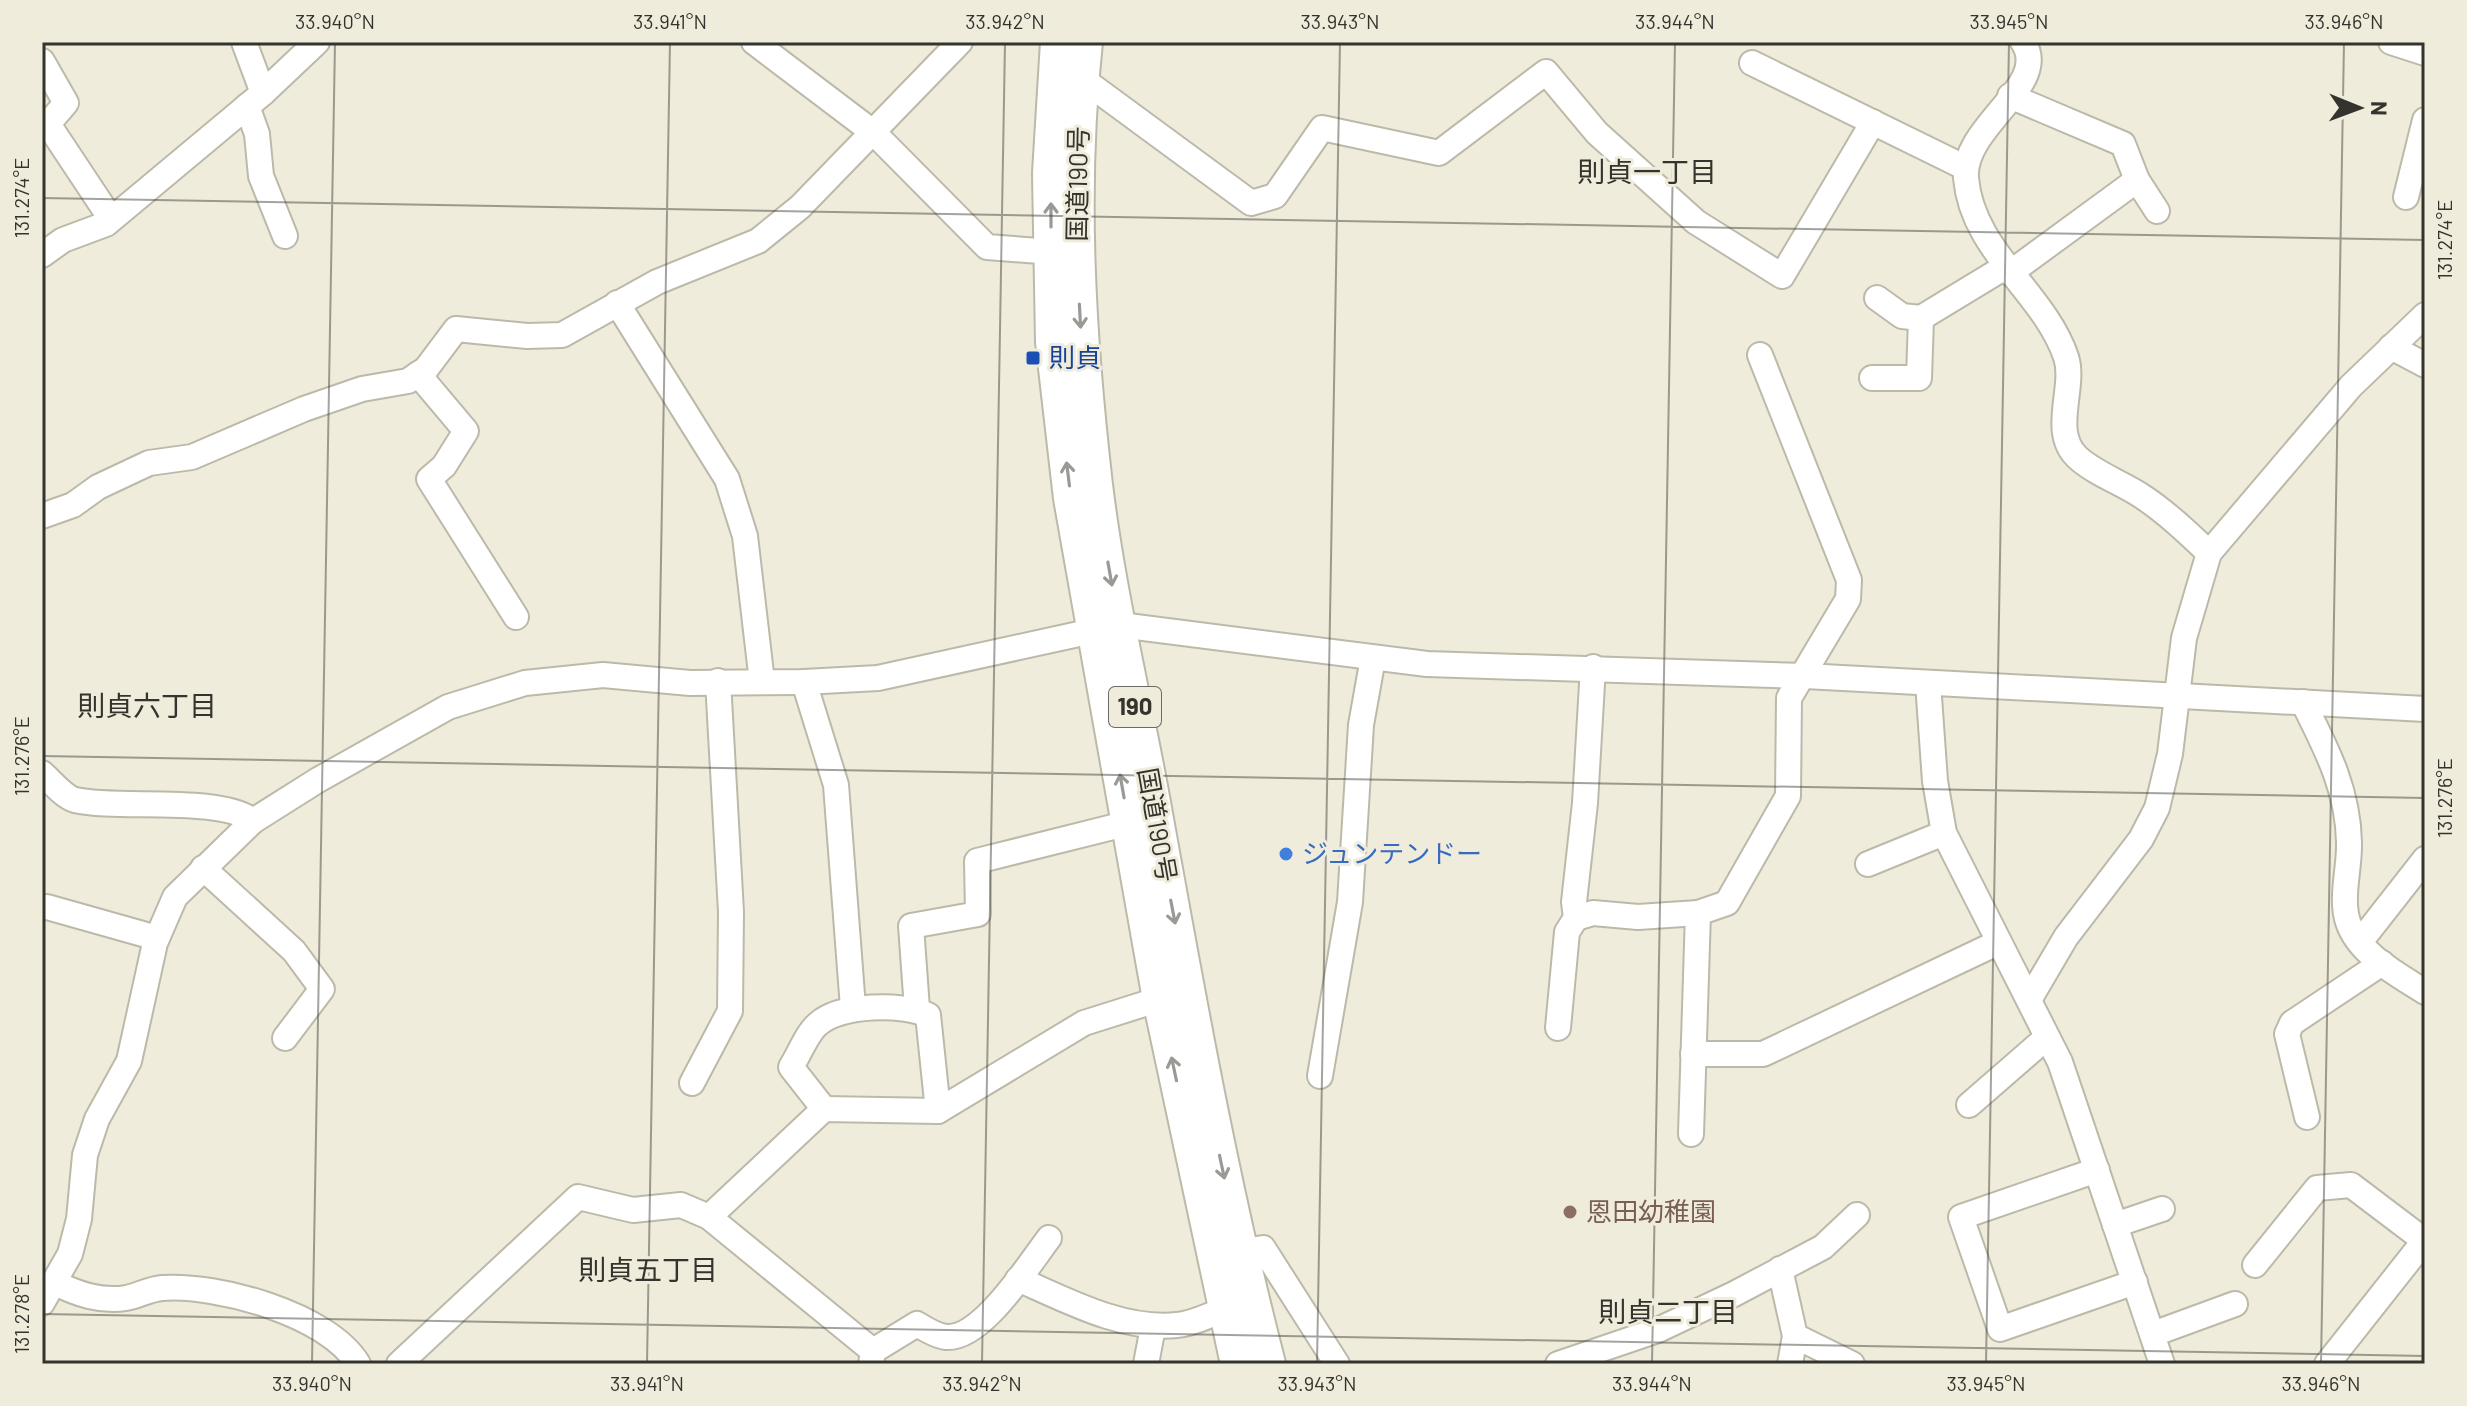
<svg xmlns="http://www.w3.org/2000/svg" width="2467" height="1406" font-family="Barlow,'Noto Sans JP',sans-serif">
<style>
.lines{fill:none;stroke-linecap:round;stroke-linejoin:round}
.minor-casing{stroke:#bdb9a9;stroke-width:28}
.highway-casing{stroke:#bdb9a9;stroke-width:38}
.minor{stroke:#fff;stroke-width:24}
.highway{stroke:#fff;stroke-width:34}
.oneway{stroke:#9a9996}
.ticks{fill:none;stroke:#34332d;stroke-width:2;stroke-opacity:0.45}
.transit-dot{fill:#1a4fb4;stroke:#f0ecdc;stroke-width:3}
.shop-dot{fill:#3f7fe0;stroke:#f0ecdc;stroke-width:3}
.education-dot{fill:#8d6e63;stroke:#f0ecdc;stroke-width:3}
.labels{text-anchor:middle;stroke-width:6;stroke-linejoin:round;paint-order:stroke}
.shield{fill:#f0ecdc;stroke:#6c6a62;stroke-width:2}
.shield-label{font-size:24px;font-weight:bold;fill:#34332d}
.street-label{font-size:26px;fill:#34332d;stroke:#f0ecdc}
.transit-label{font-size:26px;fill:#164399;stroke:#f0ecdc;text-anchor:start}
.shop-label{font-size:26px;fill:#366cbe;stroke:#f0ecdc;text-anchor:start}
.education-label{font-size:26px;fill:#785e54;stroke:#f0ecdc;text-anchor:start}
.neighbourhood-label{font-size:28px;fill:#34332d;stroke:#f0ecdc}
.neatline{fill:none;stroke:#34332d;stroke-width:3}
.ticks-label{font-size:20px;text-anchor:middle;fill:#34332d}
</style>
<rect width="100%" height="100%" fill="#f0ecdc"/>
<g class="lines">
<!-- minor casing -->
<g class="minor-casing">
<g id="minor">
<path d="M 244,42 L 263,93"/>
<path d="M 754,42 L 874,133 L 987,247 L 1066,253"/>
<path d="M 2023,42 C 2052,85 1962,126 1966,178 C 1972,251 2044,292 2066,357 C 2076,387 2050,431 2077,457 C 2094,473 2120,482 2140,495 C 2165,511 2188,533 2209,553"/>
<path d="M 2391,42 L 2425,53"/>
<path d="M 42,61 L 66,103 L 48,124 L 111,219"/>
<path d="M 1752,63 L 1966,168"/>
<path d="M 1081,78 L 1251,203 L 1275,196 L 1322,128 L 1439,153 L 1546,72 L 1597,133 L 1696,222 L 1782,276 L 1873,122"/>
<path d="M 2010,96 L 2123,144 L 2137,180 L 2157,211"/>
<path d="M 247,106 L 257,134 L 261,176 L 285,236"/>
<path d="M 2406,197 L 2425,120"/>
<path d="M 42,255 L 63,240 L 106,224 L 263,93 L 317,42"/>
<path d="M 2010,273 L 2137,180"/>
<path d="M 1877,298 L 1902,316 L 1921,318 L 2005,267"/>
<path d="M 617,303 L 727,479 L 745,536 L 762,682"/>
<path d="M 2391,347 L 2425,365"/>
<path d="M 418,374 L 466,431 L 444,466 L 429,479 L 516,617"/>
<path d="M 1872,378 L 1919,378 L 1921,318"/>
<path d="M 42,516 L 73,505 L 98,487 L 149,463 L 192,457 L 304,409 L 362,389 L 408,381 L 426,369 L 456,329 L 527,336 L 562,335 L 657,282 L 758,241 L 800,207 L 960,42"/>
<path d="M 804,682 L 836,785 L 853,1008"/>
<path d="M 1928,683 L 1935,781 L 1944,833 L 2060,1062 L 2162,1364"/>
<path d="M 2303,702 C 2326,748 2348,789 2349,842 C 2350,867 2340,898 2348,922 C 2359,955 2399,975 2425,992"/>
<path d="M 42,773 C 51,781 64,797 75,800 C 118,810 219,795 253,821"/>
<path d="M 1868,864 L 1944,833"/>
<path d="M 203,868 L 294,951 L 322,989 L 285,1038"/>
<path d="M 47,907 L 157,938"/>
<path d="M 1576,918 L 1574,902 L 1585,803 L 1593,667"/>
<path d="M 2360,942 L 2425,859"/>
<path d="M 2029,1000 L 2066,937 L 2141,839 L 2157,808 L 2170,754 L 2184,638 L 2209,553 L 2351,386 L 2425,315"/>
<path d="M 917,1009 L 911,926 L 978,914 L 977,861 L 1129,823"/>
<path d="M 1558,1028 L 1567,932 L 1576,918 L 1593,913 L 1638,917 L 1698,913"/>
<path d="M 1693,1054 L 1763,1054 L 1997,943"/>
<path d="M 1320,1076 L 1350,902 L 1361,725 L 1373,658"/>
<path d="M 692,1083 L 730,1011 L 731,912 L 718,681"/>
<path d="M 1969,1105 L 2046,1038"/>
<path d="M 824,1109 L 791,1067 C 799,1055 807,1033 818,1024 C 840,1004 903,1003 928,1015 L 938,1111"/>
<path d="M 2307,1117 L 2287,1034 L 2292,1023 L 2382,963"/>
<path d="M 1691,1134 L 1698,913 L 1727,903 L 1788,796 L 1789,698 L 1848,599 L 1849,580 L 1760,355"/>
<path d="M 2097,1170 L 1961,1217 L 2000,1329 L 2135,1282"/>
<path d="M 709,1217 L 824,1109 L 938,1111 L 1084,1023 L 1160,999"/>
<path d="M 2115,1225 L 2162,1209"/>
<path d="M 1226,1254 L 1263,1248 L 1337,1364"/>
<path d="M 2255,1265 L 2317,1188 L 2351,1185 L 2425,1241"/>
<path d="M 1780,1269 L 1795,1336 L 1790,1364"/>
<path d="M 1018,1279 C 1066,1300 1123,1331 1177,1325 C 1193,1324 1209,1315 1224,1310"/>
<path d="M 55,1283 C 78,1294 100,1302 126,1298 C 138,1296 149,1289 162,1288 C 217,1284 328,1314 358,1364"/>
<path d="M 42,1303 L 70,1254 L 79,1219 L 85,1155 L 97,1119 L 129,1061 L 155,943 L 175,897 L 253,821 L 318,780 L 448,707 L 525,683 L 603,675 L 690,683 L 804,682 L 878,678 L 1120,625 L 1427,664 L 1805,676 L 2425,709"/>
<path d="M 2153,1334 L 2235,1304"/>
<path d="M 1795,1336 L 1852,1364"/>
<path d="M 873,1351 L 917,1324 C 925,1329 937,1336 946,1337 C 982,1340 1029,1264 1049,1238"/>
<path d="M 399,1364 L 578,1197 L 633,1210 L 681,1205 L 709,1217 L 873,1351 L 871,1364"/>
<path d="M 1146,1364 L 1153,1327"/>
<path d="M 1558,1364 L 1658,1330 L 1734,1294 L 1823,1247 L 1857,1215"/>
<path d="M 2327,1364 L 2425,1240"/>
</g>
</g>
<!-- highway casing -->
<g class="highway-casing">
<g id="highway">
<path d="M 1058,42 L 1050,173 L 1053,342 L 1071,498 L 1160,999 L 1238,1364"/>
<path d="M 1085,42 C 1069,190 1078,338 1095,485 C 1108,592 1134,698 1153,803 C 1187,991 1220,1179 1268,1364"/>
</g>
</g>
<!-- minor -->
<use href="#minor" class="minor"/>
<!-- highway -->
<use href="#highway" class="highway"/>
</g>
<!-- one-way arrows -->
<defs><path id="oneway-shaft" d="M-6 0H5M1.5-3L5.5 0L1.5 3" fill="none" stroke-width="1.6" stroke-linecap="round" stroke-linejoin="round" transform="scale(2)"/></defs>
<g class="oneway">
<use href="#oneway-shaft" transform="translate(1051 215) rotate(-90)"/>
<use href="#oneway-shaft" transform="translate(1080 316) rotate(87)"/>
<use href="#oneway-shaft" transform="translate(1068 474) rotate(-97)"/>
<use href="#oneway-shaft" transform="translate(1110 574) rotate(80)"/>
<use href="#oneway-shaft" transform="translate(1122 786) rotate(-100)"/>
<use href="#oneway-shaft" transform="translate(1173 912) rotate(79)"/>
<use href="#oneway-shaft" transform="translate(1174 1069) rotate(-102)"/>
<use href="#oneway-shaft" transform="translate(1222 1167) rotate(78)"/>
</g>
<!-- ticks -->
<path class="ticks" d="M 42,198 L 2425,240M 42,756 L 2425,798M 42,1314 L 2425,1356M 312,1364 L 335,42M 647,1364 L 670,42M 982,1364 L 1005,42M 1317,1364 L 1340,42M 1652,1364 L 1675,42M 1986,1364 L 2009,42M 2321,1364 L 2344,42"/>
<!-- markers -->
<rect class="transit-dot" x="1025" y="350" width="16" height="16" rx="4"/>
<circle class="shop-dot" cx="1286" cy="854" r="8"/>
<circle class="education-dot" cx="1570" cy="1212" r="8"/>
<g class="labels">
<!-- shield labels -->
<rect class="shield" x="1109" y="687" width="52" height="40" rx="6"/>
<g class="shield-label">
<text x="1135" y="715">190</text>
</g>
<!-- street labels -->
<g class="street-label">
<text transform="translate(1078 184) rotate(-89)" y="9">国道190号</text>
<text transform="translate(1157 825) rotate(80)" y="9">国道190号</text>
</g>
<!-- transit labels -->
<g class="transit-label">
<text x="1049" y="367">則貞</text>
</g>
<!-- shop labels -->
<g class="shop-label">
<text x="1302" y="863">ジュンテンドー</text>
</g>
<!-- education labels -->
<g class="education-label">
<text x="1586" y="1221">恩田幼稚園</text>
</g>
<!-- neighbourhood labels -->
<g class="neighbourhood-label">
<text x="1647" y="182">則貞一丁目</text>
<text x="147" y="716">則貞六丁目</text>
<text x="648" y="1280">則貞五丁目</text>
<text x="1668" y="1322">則貞二丁目</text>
</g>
</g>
<!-- border -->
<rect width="2467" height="1406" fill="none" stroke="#f0ecdc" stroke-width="88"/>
<!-- north arrow -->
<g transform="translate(2359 108) rotate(91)" stroke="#f0ecdc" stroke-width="6" paint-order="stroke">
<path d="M0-6L14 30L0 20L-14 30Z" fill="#34332d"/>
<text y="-12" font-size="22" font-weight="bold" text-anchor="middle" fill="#34332d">N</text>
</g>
<rect x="44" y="44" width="2379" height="1318" class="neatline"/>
<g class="ticks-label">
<text x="335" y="29">33.940°N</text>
<text x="670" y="29">33.941°N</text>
<text x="1005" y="29">33.942°N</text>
<text x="1340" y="29">33.943°N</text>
<text x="1675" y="29">33.944°N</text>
<text x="2009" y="29">33.945°N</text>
<text x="2344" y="29">33.946°N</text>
<text transform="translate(22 198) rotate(-90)" y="7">131.274°E</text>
<text transform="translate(2445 240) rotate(-90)" y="7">131.274°E</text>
<text transform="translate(22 756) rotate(-90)" y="7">131.276°E</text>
<text transform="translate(2445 798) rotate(-90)" y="7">131.276°E</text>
<text transform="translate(22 1314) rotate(-90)" y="7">131.278°E</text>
<text x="312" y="1391">33.940°N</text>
<text x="647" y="1391">33.941°N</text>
<text x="982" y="1391">33.942°N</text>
<text x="1317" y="1391">33.943°N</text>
<text x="1652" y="1391">33.944°N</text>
<text x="1986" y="1391">33.945°N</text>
<text x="2321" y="1391">33.946°N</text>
</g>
</svg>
